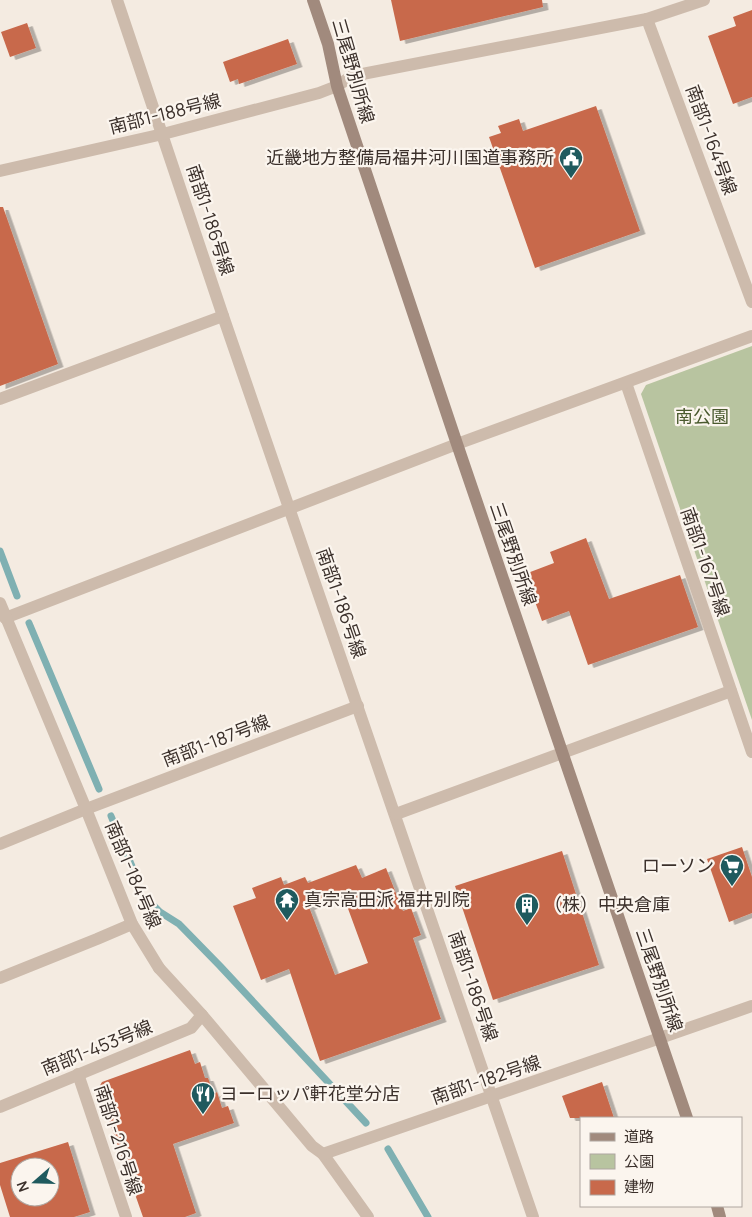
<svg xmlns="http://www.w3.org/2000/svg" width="752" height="1217" font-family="Manrope,'Noto Sans JP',sans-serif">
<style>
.green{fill:#b8c4a0}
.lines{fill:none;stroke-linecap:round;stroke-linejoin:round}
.stream{stroke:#7fb0b2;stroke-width:7}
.building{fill:#c8694b;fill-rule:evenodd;filter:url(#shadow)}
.minor{stroke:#cdbbac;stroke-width:12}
.tertiary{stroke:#cdbbac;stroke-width:12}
.secondary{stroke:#a18a7d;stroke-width:12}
.labels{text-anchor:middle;stroke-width:4.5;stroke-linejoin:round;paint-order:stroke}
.street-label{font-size:18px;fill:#3b302b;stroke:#fbf5ee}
.poi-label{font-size:18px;fill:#3b302b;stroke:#fbf5ee;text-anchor:start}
.park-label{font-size:18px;fill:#4a5a2e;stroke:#fbf5ee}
</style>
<defs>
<filter id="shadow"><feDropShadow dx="5.5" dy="3" stdDeviation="0" flood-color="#0004"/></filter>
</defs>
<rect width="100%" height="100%" fill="#f4ebe1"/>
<!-- green -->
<path class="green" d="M 752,346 L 752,720 L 641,394 L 646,385 Z"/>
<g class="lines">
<!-- stream -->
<g class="stream">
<path d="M 0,551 L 17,596"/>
<path d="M 29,623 L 99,789"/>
<path d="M 111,816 L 134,871"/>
<path d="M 147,899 L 160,912 L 179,924 L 220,966 L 366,1123"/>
<path d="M 388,1149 L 428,1217"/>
</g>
</g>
<!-- building -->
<g class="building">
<path d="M 391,0 L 542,0 L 543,7 L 400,41 Z"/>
<path d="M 752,10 L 752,97 L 733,104 L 708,36 L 736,26 L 733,17 Z"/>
<path d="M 27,23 L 36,48 L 10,57 L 1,32 Z"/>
<path d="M 288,39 L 297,64 L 239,84 L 238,79 L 230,82 L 223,62 Z"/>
<path d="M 596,106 L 640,231 L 535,268 L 489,137 L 501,133 L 498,126 L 519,119 L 523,131 Z"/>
<path d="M 0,207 L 3,207 L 58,364 L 0,386 Z"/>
<path d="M 586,538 L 609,599 L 680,575 L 698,627 L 588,665 L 569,611 L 542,621 L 525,574 L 554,563 L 550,552 Z"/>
<path d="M 742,847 L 752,877 L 752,913 L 729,922 L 707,859 Z"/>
<path d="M 562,851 L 599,965 L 493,1000 L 455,886 Z"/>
<path d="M 356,865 L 362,878 L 386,868 L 403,911 L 411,908 L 421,935 L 413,938 L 441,1019 L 320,1061 L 289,969 L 261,980 L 233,906 L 256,898 L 252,888 L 281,877 L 284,885 L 305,877 L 308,883 ZM 343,895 L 368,963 L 335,975 L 309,907 Z"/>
<path d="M 190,1050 L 195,1064 L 200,1062 L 205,1078 L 208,1078 L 214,1094 L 217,1092 L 222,1108 L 228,1106 L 234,1123 L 173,1144 L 196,1213 L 185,1217 L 143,1217 L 98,1089 L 102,1082 Z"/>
<path d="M 602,1082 L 614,1118 L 570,1118 L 562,1096 Z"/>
<path d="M 68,1142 L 90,1212 L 74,1217 L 10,1217 L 0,1185 L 0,1163 ZM 20,1167 L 50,1167 L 50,1197 L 20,1197 Z"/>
</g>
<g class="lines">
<!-- minor -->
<g class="minor">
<path d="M 117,0 L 223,316 L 533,1217"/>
<path d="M 647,19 L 752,302"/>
<path d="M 0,171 L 163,134 L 319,93 L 337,86 L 352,76 L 647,19 L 704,0"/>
<path d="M 626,383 L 752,752"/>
<path d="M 0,399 L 223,316"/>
<path d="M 5,618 L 457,444 L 752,336"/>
<path d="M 396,814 L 731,691"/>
<path d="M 0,844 L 86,809 L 358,706"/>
<path d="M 159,968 L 202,1015 L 312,1146 L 323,1154 L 368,1217"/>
<path d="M 0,978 L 97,939 L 132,924"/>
<path d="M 660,1038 L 752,1006"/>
<path d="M 78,1074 L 126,1217"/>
<path d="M 0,1107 L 191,1028 L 202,1015"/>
</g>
<!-- tertiary -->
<g class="tertiary">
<path d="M 0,603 L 86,809 L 132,924 L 159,968"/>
<path d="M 323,1154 L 660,1038"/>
</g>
<!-- secondary -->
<g class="secondary">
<path d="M 313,0 L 328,44 L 337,86 L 457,444 L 687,1118"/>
<path d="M 717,1206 L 720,1217"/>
</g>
</g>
<!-- icons -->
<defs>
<g id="civic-pin" transform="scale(1.25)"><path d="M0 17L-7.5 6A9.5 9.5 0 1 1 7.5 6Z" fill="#1f5a5e" stroke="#fbf5ee"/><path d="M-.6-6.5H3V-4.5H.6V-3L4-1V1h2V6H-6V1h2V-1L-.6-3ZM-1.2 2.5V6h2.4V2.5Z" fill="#fff"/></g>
<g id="supermarket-pin" transform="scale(1.25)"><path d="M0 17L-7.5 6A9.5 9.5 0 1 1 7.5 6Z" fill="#1f5a5e" stroke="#fbf5ee"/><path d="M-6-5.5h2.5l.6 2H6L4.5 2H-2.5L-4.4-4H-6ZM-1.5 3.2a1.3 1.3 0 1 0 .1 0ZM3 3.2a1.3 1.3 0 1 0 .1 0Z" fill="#fff"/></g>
<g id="temple-pin" transform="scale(1.25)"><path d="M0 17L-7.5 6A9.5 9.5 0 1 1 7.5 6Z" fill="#1f5a5e" stroke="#fbf5ee"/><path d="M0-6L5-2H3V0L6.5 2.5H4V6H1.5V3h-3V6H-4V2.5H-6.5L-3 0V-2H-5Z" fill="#fff"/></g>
<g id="building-pin" transform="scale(1.25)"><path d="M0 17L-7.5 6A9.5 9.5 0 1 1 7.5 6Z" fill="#1f5a5e" stroke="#fbf5ee"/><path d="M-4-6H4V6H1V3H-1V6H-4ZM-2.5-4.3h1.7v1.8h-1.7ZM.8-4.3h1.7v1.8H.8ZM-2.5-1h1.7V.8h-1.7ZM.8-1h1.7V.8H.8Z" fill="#fff"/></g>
<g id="restaurant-pin" transform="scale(1.25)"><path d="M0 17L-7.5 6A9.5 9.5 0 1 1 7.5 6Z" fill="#1f5a5e" stroke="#fbf5ee"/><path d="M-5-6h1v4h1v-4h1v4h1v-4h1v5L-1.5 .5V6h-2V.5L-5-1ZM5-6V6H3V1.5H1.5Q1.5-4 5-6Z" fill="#fff"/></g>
</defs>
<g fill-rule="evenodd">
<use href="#civic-pin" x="571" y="158"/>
<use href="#supermarket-pin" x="732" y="866"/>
<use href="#temple-pin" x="287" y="900"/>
<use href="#building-pin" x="527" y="905"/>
<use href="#restaurant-pin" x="203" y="1094"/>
</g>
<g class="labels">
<!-- street labels -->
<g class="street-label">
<text transform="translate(353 71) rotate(74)" y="6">三尾野別所線</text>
<text transform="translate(165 114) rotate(-14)" y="6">南部1-188号線</text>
<text transform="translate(711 140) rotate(70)" y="6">南部1-164号線</text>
<text transform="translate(210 220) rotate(72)" y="6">南部1-186号線</text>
<text transform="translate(513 554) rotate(71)" y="6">三尾野別所線</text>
<text transform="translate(705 562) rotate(71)" y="6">南部1-167号線</text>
<text transform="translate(341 603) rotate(71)" y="6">南部1-186号線</text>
<text transform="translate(216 741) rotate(-21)" y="6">南部1-187号線</text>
<text transform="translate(133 875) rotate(67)" y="6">南部1-184号線</text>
<text transform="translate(659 980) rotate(71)" y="6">三尾野別所線</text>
<text transform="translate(473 986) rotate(71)" y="6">南部1-186号線</text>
<text transform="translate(97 1048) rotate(-22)" y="6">南部1-453号線</text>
<text transform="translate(486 1080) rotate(-19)" y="6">南部1-182号線</text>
<text transform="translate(118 1140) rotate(72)" y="6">南部1-216号線</text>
</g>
<!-- poi labels -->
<g class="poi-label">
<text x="554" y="164" text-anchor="end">近畿地方整備局福井河川国道事務所</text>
<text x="714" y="872" text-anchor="end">ローソン</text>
<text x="304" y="906">真宗高田派 福井別院</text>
<text x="544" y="911">（株）中央倉庫</text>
<text x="220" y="1100">ヨーロッパ軒花堂分店</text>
</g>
<!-- park labels -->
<g class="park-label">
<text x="702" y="423">南公園</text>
</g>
</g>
<!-- legend -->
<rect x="580" y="1117" width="162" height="90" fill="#fbf5ee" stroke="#aea6a0"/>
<rect x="590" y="1133" width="25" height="8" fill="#a18a7d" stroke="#aea6a0"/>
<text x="624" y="1142" font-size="15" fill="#3b302b">道路</text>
<rect x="590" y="1154" width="25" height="15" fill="#b8c4a0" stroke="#aea6a0"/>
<text x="624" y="1167" font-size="15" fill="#3b302b">公園</text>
<rect x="590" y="1180" width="25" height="15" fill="#c8694b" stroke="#aea6a0"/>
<text x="624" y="1192" font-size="15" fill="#3b302b">建物</text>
<!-- north arrow -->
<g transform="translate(35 1182) rotate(250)"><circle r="24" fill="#fbf5ee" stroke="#aea6a0"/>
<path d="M0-4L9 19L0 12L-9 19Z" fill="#1f5a5e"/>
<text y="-8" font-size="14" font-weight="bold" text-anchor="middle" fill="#3b302b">N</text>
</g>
</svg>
